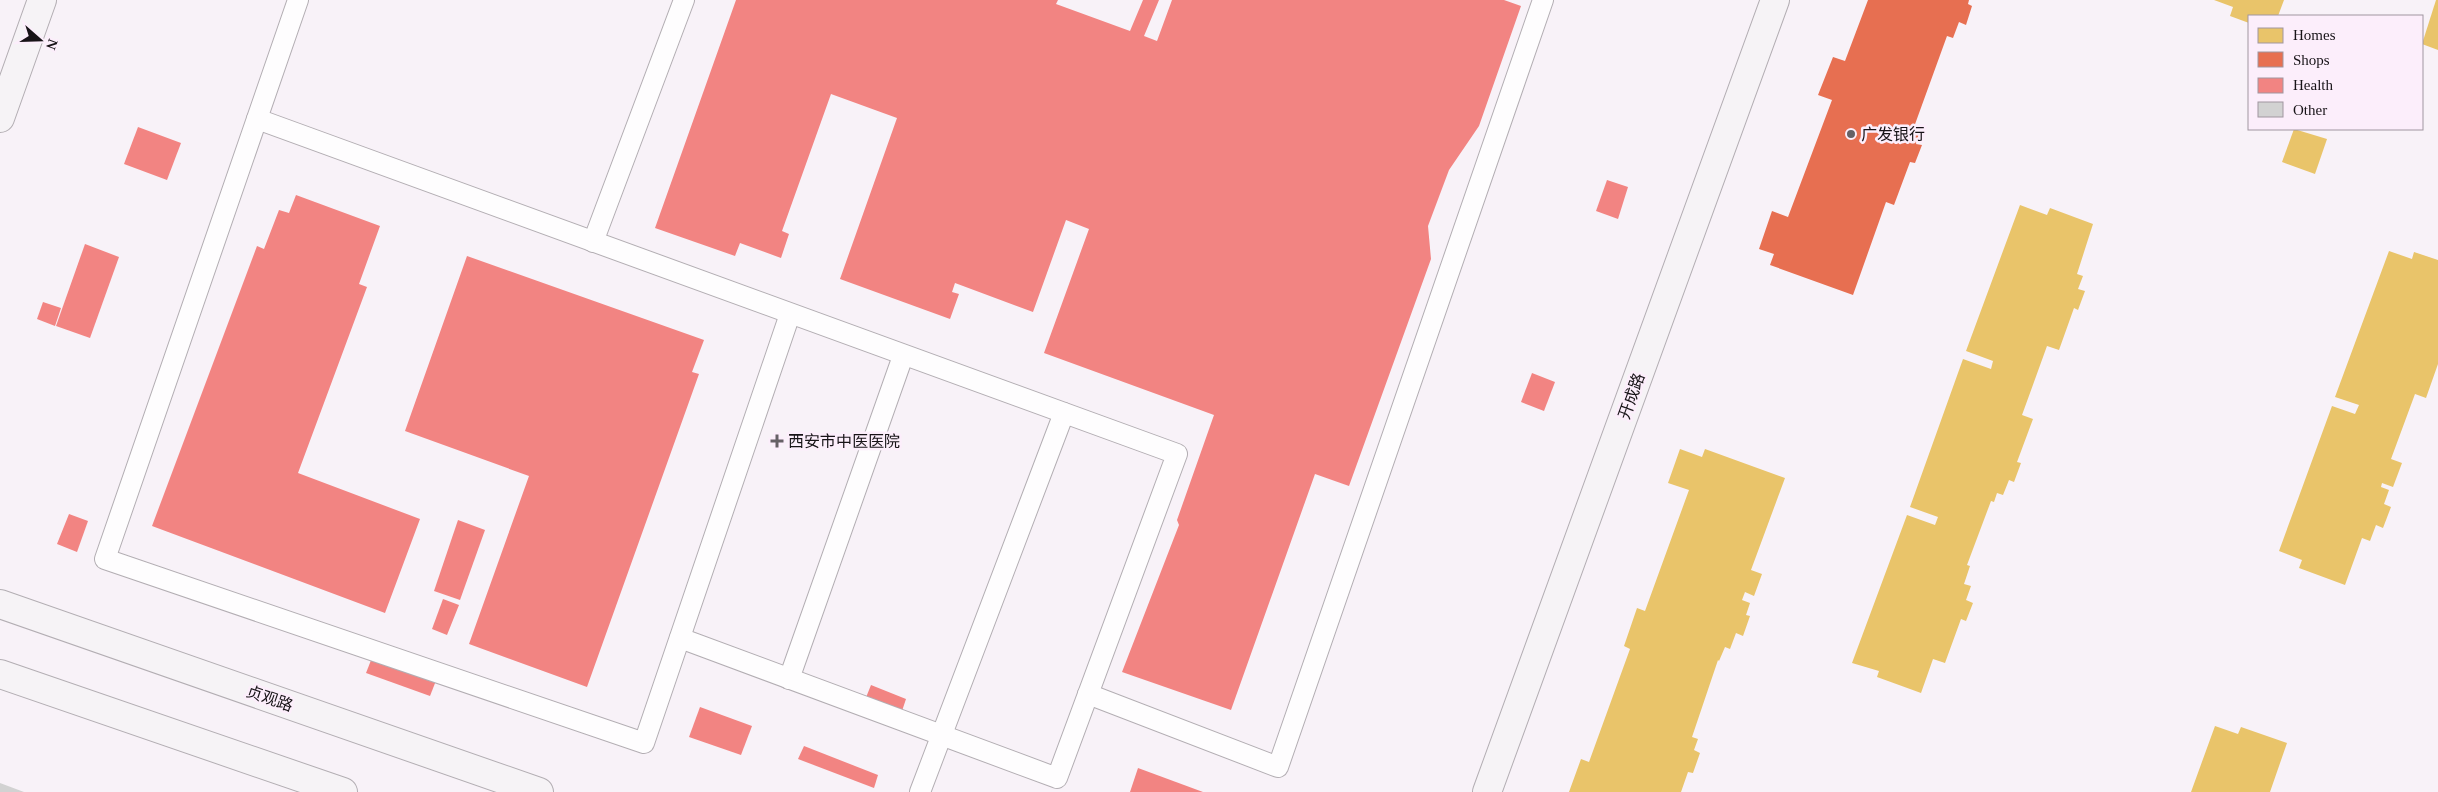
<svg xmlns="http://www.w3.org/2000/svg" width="2438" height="792" font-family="'Times New Roman','Noto Sans SC',serif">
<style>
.homes{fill:#e9c46a}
.shops{fill:#e76f51}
.health{fill:#f28482}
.building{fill:#d2d2d2}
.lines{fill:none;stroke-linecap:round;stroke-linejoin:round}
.lane-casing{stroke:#b3aeb3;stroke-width:22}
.secondary-casing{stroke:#b3aeb3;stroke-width:30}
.lane{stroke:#fefdfe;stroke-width:20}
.secondary{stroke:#f6f3f6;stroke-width:28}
.poi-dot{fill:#666166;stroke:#fceefb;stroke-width:2}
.labels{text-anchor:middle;stroke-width:5;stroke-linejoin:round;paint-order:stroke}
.poi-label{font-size:16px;fill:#171317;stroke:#fceefb;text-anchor:start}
.street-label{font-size:16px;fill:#171317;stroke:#fceefb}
</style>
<rect width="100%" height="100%" fill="#f8f2f8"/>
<!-- homes -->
<g class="homes">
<path d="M 2214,0 L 2284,0 L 2278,16 L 2249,16 L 2249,23 L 2230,16 L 2233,7 Z"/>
<path d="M 2436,0 L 2438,0 L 2438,50 L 2422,44 Z"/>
<path d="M 2294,129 L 2327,139 L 2315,174 L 2282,162 Z"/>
<path d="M 2020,205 L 2047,215 L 2050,208 L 2093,224 L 2077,274 L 2083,276 L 2078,289 L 2085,291 L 2078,310 L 2074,308 L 2059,350 L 2047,346 L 2022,415 L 2033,419 L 2017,462 L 2021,463 L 2014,482 L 2009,480 L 2003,495 L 1997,493 L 1994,502 L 1991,501 L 1967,565 L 1970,566 L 1964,584 L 1971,586 L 1966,600 L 1973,603 L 1966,621 L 1961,619 L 1945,663 L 1933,659 L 1921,693 L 1877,677 L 1879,671 L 1852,663 L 1907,515 L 1935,525 L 1938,517 L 1910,507 L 1963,359 L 1991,369 L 1993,361 L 1966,351 Z"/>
<path d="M 2389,251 L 2412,259 L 2414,252 L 2438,260 L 2438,364 L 2426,398 L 2415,394 L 2391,459 L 2402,463 L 2393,487 L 2382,483 L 2381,487 L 2389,490 L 2384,504 L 2391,507 L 2383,528 L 2376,525 L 2370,541 L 2362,538 L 2345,585 L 2299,568 L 2302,560 L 2279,551 L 2332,406 L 2355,414 L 2359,405 L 2335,397 Z"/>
<path d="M 1680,449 L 1702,457 L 1705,449 L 1785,478 L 1751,570 L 1762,574 L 1754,596 L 1745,592 L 1742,600 L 1750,603 L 1746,615 L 1750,616 L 1743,636 L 1736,633 L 1730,649 L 1725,647 L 1719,661 L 1718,660 L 1692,737 L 1698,739 L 1694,750 L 1700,753 L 1693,773 L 1688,772 L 1681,792 L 1569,792 L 1581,759 L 1589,762 L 1630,649 L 1624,646 L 1637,608 L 1645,611 L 1689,490 L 1668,483 Z"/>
<path d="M 2215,726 L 2238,734 L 2241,727 L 2287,743 L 2270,792 L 2191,792 Z"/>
</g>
<!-- shops -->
<path class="shops" d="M 1868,0 L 1969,0 L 1968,4 L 1972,6 L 1966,25 L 1959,22 L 1953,38 L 1947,36 L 1914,127 L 1921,130 L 1916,144 L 1922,145 L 1915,163 L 1910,162 L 1894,205 L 1886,202 L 1853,295 L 1770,265 L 1774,254 L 1759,249 L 1772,211 L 1788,217 L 1832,100 L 1818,95 L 1833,57 L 1845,61 Z"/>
<!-- health -->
<g class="health">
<path d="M 736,0 L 1058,0 L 1056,4 L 1130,31 L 1143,0 L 1159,0 L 1144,36 L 1157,41 L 1172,0 L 1504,0 L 1521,6 L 1479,126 L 1449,170 L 1428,226 L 1431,259 L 1349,486 L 1315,474 L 1231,710 L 1122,672 L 1179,525 L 1177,520 L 1214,415 L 1044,353 L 1089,229 L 1066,220 L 1033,312 L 955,283 L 952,292 L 959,294 L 950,319 L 840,279 L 897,118 L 831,94 L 782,231 L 789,234 L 781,258 L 740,243 L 735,256 L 655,228 Z"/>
<path d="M 138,127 L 181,143 L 167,180 L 124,164 Z"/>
<path d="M 1607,180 L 1628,187 L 1618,219 L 1596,211 Z"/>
<path d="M 296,195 L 380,226 L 359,284 L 367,287 L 298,473 L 420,519 L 385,613 L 152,526 L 257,246 L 264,249 L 279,210 L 289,213 Z"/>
<path d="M 85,244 L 119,257 L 90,338 L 56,326 Z"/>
<path d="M 467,256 L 704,340 L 692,372 L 699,374 L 587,687 L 469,644 L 529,476 L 405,431 Z"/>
<path d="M 43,302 L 61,308 L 55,326 L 37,319 Z"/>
<path d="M 1532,373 L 1555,382 L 1544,411 L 1521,402 Z"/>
<path d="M 69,514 L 88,521 L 77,552 L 57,544 Z"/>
<path d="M 458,520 L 485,530 L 460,600 L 434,591 Z"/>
<path d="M 443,599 L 459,605 L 447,635 L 432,629 Z"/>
<path d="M 375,650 L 439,673 L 430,696 L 366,673 Z"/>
<path d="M 871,685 L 906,699 L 901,714 L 865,700 Z"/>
<path d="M 700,707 L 752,726 L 741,755 L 689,737 Z"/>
<path d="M 804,746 L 878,775 L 874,788 L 798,759 Z"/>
<path d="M 1138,768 L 1203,792 L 1130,792 Z"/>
</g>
<!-- building -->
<path class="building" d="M 0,783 L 24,792 L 0,792 Z"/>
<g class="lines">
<!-- lane casing -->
<g class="lane-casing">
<g id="lane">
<path d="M 298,0 L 105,559 L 644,743 L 790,314"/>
<path d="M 257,119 L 1177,454 L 1057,778 L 680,638"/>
<path d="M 593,242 L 684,0"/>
<path d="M 789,679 L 903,356"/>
<path d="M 1088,694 L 1278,767 L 1543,0"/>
<path d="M 920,792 L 1064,413"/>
</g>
</g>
<!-- secondary casing -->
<g class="secondary-casing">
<g id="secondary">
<path d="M 0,118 L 42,0"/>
<path d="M 0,604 L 539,792"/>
<path d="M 0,674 L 343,792"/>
<path d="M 1487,792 L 1775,0"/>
</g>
</g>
<!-- lane -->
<use href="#lane" class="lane"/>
<!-- secondary -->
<use href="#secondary" class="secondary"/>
</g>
<!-- markers -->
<g class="poi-dot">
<circle cx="1851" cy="134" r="5"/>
<path d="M774.5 433.5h5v5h5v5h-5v5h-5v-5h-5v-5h5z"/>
</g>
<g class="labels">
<!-- poi labels -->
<g class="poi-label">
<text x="1861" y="140">广发银行</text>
<text x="788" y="447">西安市中医医院</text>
</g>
<!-- street labels -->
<g class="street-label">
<text transform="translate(1631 396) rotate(-70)" y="6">开成路</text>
<text transform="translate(270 698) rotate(19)" y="6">贞观路</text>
</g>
</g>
<!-- legend -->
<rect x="2248" y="15" width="175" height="115" fill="#fceefb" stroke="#a096a0"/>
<rect x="2258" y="28" width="25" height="15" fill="#e9c46a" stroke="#a096a0"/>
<text x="2293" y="40" font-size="15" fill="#171317">Homes</text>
<rect x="2258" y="52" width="25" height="15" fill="#e76f51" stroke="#a096a0"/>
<text x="2293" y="65" font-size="15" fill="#171317">Shops</text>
<rect x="2258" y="78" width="25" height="15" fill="#f28482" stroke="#a096a0"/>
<text x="2293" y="90" font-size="15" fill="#171317">Health</text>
<rect x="2258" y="102" width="25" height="15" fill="#d2d2d2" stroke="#a096a0"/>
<text x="2293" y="115" font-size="15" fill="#171317">Other</text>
<!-- north arrow -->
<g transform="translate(40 40) rotate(110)" stroke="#fceefb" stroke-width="4" paint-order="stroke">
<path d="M0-4L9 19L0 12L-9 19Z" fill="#171317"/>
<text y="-8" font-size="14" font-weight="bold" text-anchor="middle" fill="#171317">N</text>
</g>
</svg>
